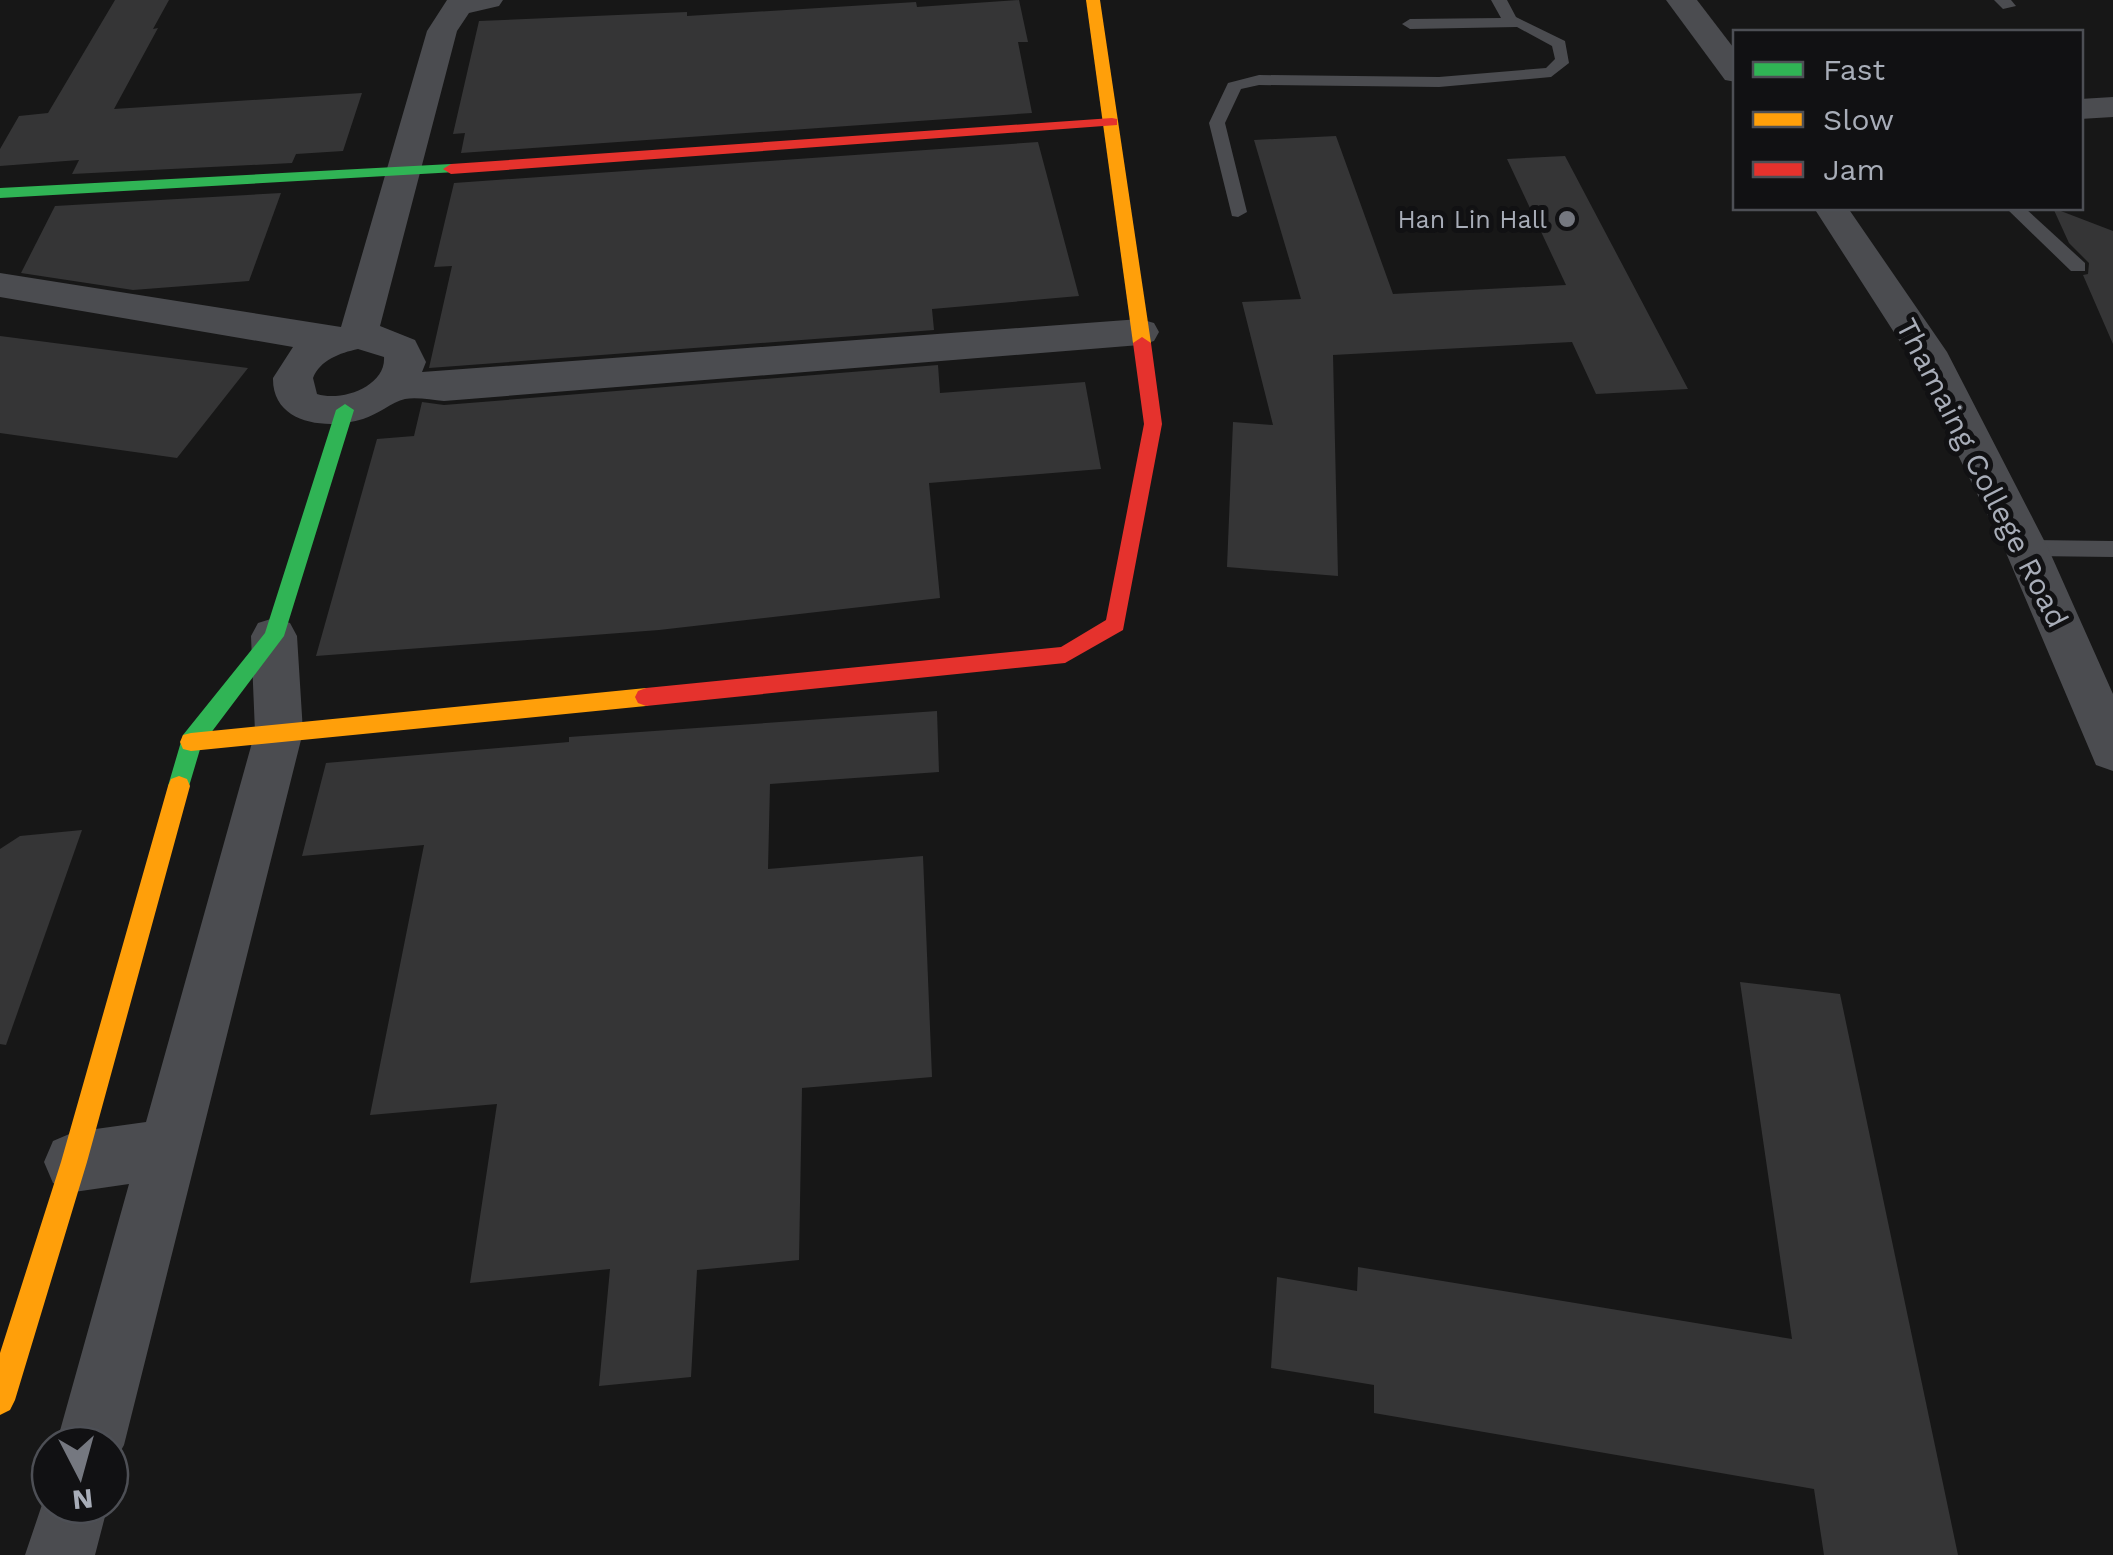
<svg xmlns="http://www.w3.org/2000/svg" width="2113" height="1555" font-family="'Work Sans',sans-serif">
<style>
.building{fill:#353536}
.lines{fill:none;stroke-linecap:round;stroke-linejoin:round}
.lane{fill:#4b4c50;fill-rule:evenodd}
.street{fill:#4b4c50;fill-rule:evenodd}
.fast{fill:#30b455;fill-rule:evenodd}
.slow{fill:#ff9f0a;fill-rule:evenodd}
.jam{fill:#e5322d;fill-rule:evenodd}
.poi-dot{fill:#757880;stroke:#111113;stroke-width:4}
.labels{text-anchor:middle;stroke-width:10;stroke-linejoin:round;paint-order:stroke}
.far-poi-label{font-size:25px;fill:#a8adb8;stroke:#111113;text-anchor:end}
.street-label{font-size:30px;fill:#a8adb8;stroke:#111113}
</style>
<rect width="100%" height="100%" fill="#171717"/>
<!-- building -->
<g class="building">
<path d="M 115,0 L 169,0 L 153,29 L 158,28 L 114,109 L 362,93 L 343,151 L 296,154 L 292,163 L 72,174 L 79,160 L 0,166 L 0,149 L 19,116 L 48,113 Z"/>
<path d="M 1019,0 L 1028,42 L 1018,42 L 1032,113 L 461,153 L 465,133 L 453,134 L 479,21 L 687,12 L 687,16 L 916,2 L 917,7 Z"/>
<path d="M 1336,136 L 1393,294 L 1566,285 L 1507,159 L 1565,156 L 1688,389 L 1596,394 L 1572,342 L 1333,355 L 1338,576 L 1227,567 L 1233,422 L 1273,425 L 1242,302 L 1301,299 L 1254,140 Z"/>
<path d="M 1038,142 L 1079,296 L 932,309 L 934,330 L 429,368 L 452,266 L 434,267 L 454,183 Z"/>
<path d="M 281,193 L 249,281 L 133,290 L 21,273 L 55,206 Z"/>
<path d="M 2053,208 L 2113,231 L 2113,344 L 2083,275 L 2088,274 L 2089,263 L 2069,243 Z"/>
<path d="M 0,336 L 248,368 L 177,458 L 0,433 Z"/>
<path d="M 938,365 L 940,393 L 1085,382 L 1101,469 L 929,483 L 940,598 L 659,630 L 316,656 L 377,439 L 414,436 L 422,402 L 444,405 Z"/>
<path d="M 937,711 L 939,772 L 770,784 L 768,869 L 923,856 L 932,1077 L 802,1088 L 799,1260 L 697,1270 L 691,1377 L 599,1386 L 610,1269 L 470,1283 L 497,1104 L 370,1115 L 424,845 L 302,856 L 326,763 L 569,742 L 569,737 Z"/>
<path d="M 82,830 L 6,1045 L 0,1044 L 0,849 L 20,836 Z"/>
<path d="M 1740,982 L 1840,994 L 1958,1555 L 1824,1555 L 1814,1489 L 1374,1413 L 1374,1385 L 1271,1368 L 1277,1277 L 1357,1291 L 1358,1267 L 1792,1339 Z"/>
</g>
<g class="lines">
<!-- lane -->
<g class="lane">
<path d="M 1491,0 L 1507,0 L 1516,17 L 1565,41 L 1569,63 L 1551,77 L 1439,87 L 1259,85 L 1241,89 L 1225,123 L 1247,212 L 1238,217 L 1232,216 L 1209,123 L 1228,83 L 1259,75 L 1439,77 L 1546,68 L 1555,59 L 1552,46 L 1517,27 L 1410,29 L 1402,24 L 1410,19 L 1501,18 Z"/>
<path d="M 1994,0 L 2011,0 L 2016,6 L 2003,9 Z"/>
<path d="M 2006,208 L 2025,208 L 2085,263 L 2085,271 L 2071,271 Z"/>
<path d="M 2026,540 L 2113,541 L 2113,557 L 2026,556 L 2015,548 Z"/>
</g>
<!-- street -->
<g class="street">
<path d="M 447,0 L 503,0 L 499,6 L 469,13 L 457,31 L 380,326 L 415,340 L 426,362 L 422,372 L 1140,319 L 1154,323 L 1159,332 L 1154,341 L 1140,345 L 444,401 C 432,400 417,397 405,399 C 392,402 377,415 363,419 C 329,430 272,425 273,378 L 293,347 L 0,297 L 0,273 L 341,327 L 427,31 ZM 358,349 L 384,357 C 386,386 342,402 317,394 L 313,378 C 320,360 340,353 358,349 Z"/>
<path d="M 1666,0 L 1697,0 L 1736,51 L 1736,82 L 1725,80 Z"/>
<path d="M 2113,97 L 2113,117 L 2080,119 L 2080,99 Z"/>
<path d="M 1814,208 L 1848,208 L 1947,352 L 2048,548 L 2113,694 L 2113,771 L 2096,765 L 2004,548 L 1908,354 Z"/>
<path d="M 274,618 L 290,623 L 297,636 L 303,732 L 124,1445 L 110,1470 L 110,1445 L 56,1445 L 129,1184 L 74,1192 L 53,1183 L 44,1162 L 53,1141 L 74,1132 L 146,1122 L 255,732 L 251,636 L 258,623 Z"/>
<path d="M 50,1481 L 50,1505 L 108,1505 L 95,1555 L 25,1555 Z"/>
</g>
<!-- fast -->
<g class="fast">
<path d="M 451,164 L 456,166 L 456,172 L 0,198 L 0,188 Z"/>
<path d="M 345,404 L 354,410 L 284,636 L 201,746 L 187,793 L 179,796 L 171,793 L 168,786 L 183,735 L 265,633 L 336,410 Z"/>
</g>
<!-- slow -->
<g class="slow">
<path d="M 1086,0 L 1100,0 L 1151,343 L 1142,349 L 1133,343 Z"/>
<path d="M 646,688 L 654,691 L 657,697 L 654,703 L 646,706 L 191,751 L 183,749 L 180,742 L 183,735 L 191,733 Z"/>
<path d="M 179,776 L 187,779 L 190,786 L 87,1162 L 15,1400 L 10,1410 L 0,1415 L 0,1353 L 61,1162 L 168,786 L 171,779 Z"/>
</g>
<!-- jam -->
<g class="jam">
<path d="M 1112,118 L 1117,119 L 1117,125 L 451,174 L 443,169 L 451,164 Z"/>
<path d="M 1142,337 L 1151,343 L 1162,424 L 1123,630 L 1065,663 L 646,706 L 638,703 L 635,697 L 638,691 L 646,688 L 1061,647 L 1106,620 L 1144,424 L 1133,343 Z"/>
</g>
</g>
<!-- markers -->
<circle class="poi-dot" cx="1567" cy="219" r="10"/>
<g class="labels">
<!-- far-poi labels -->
<g class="far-poi-label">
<text x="1547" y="228">Han Lin Hall</text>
</g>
<!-- street labels -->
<g class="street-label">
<text transform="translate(1982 473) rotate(63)" y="10">Thamaing College Road</text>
</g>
</g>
<!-- legend -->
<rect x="1733" y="30" width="350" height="180" fill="#111113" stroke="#4d4f55" stroke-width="2.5"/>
<rect x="1753" y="62" width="50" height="15" fill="#30b455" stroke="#4d4f55" stroke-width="2.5"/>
<text x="1823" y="80" font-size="30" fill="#a8adb8">Fast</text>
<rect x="1753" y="112" width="50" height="15" fill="#ff9f0a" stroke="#4d4f55" stroke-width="2.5"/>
<text x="1823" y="130" font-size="30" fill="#a8adb8">Slow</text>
<rect x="1753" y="162" width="50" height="15" fill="#e5322d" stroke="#4d4f55" stroke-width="2.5"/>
<text x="1823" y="180" font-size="30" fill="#a8adb8">Jam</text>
<!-- north arrow -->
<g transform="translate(80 1475) rotate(174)"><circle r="48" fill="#111113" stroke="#4d4f55" stroke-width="2.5"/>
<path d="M0-8L18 38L0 25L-18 38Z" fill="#757880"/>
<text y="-15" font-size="28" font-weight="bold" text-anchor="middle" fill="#a8adb8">N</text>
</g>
</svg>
